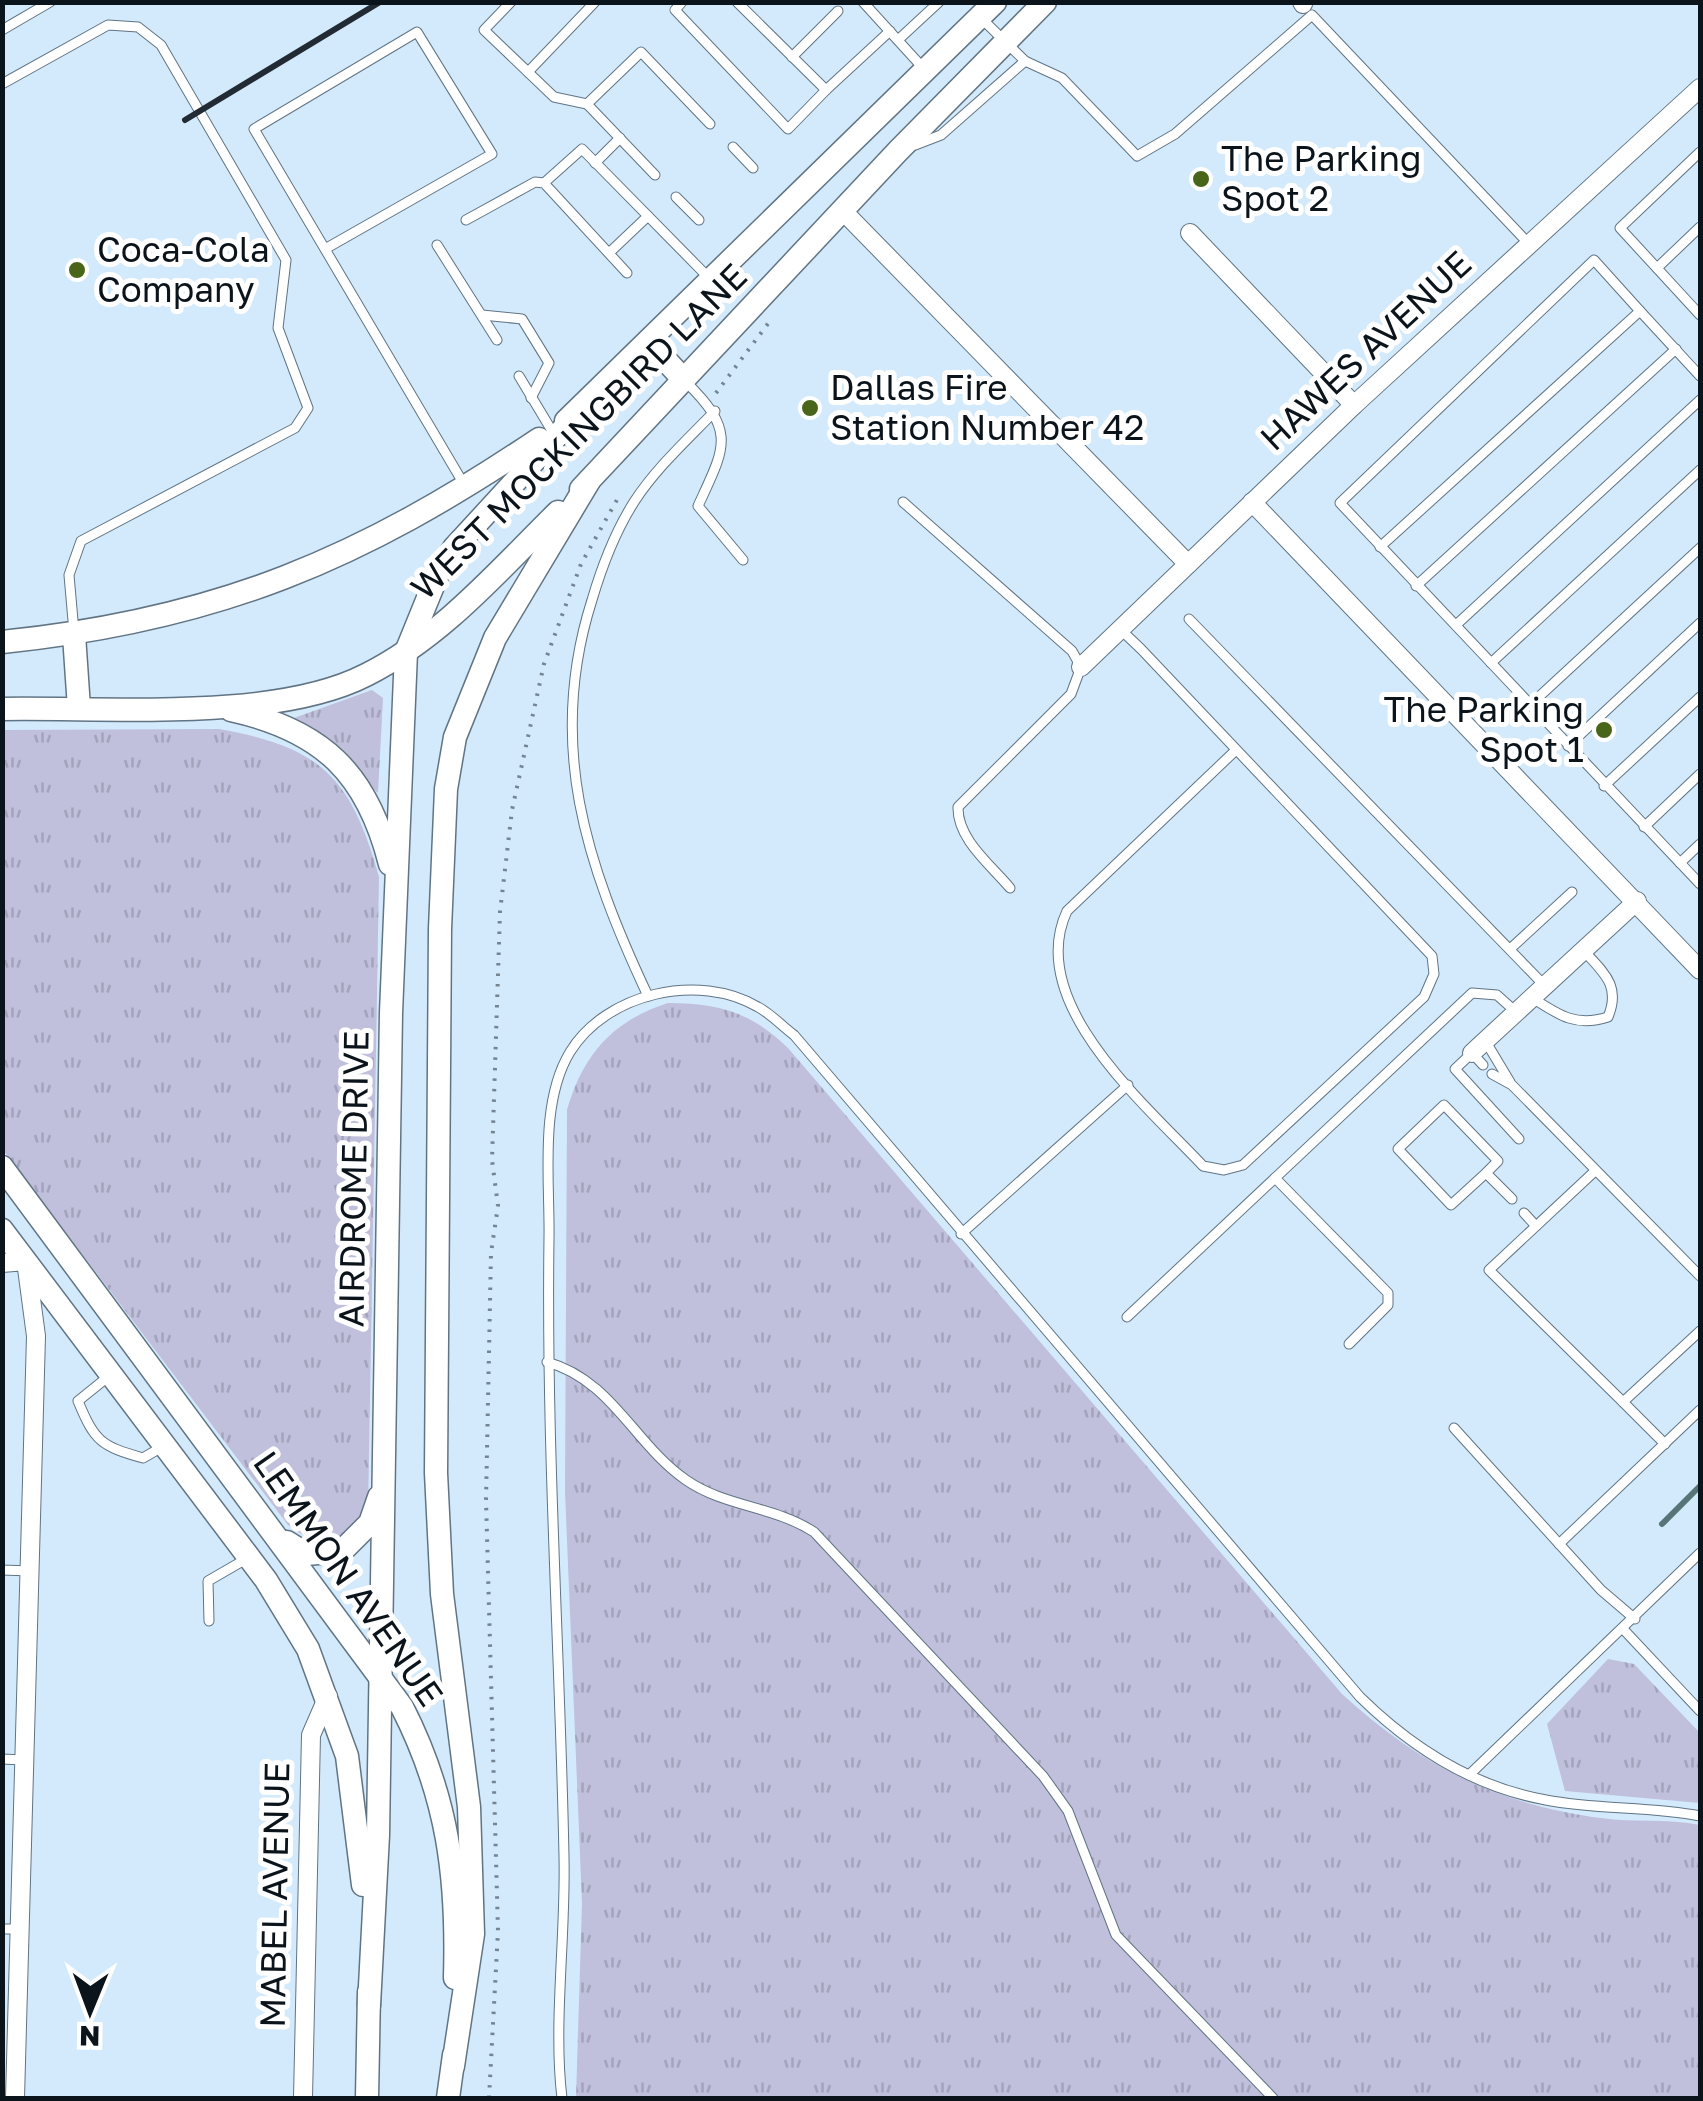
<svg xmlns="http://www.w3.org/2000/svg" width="1703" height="2101" font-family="'Golos Text',sans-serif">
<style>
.grass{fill:url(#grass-tufts)}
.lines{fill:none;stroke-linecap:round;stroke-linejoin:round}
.stream{stroke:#577577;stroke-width:6}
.lane-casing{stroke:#607484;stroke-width:11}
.street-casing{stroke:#607484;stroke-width:20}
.secondary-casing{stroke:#607484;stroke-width:25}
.path{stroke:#748491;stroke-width:4;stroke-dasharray:2.5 8;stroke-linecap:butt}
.lane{stroke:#fff;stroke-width:9}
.street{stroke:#fff;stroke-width:18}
.secondary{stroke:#fff;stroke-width:22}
.rail{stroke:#222b33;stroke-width:6}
.poi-dot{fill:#486519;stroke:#fff;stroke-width:4}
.labels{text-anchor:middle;stroke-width:10;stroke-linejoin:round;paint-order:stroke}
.poi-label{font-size:35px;fill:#0c141b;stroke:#fff;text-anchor:start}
.street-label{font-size:35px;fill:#0c141b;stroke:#fff}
</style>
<defs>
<pattern id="grass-tufts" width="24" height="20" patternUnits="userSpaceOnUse" patternTransform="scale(2.5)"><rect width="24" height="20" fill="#c0bfdc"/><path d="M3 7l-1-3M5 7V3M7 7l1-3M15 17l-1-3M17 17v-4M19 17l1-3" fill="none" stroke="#a4a3bc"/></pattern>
</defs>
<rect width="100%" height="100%" fill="#d3eafc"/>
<!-- grass -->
<g class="grass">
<path d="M 372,690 L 383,698 L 378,793 L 294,718 Z"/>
<path d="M 219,729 C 322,747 351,778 379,877 L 368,1514 C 342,1549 323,1551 288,1525 L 3,1150 L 3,730 Z"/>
<path d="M 668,1003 C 718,1003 751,1012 788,1048 L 1342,1694 C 1420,1765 1495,1804 1601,1818 C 1634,1823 1668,1818 1700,1825 L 1700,2098 L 576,2098 L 582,1903 L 565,1492 L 567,1110 C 583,1055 612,1021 668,1003 Z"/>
<path d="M 1608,1659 L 1634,1664 L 1700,1733 L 1700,1803 L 1565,1791 L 1547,1724 Z"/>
</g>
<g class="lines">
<!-- stream -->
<path class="stream" d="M 1662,1524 L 1700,1486"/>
<!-- lane casing -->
<g class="lane-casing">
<g id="lane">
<path d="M 511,2 L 484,30 L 554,97 L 587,104"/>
<path d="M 682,2 L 675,10 L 788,129 L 826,90"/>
<path d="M 737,2 L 826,90 L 890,31"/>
<path d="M 863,2 L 924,69"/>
<path d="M 981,18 L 1025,61 L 1062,78 L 1137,156 L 1175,134 L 1312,15 L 1529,244"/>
<path d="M 2,30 L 50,2"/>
<path d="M 898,40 L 939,2"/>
<path d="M 792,57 L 838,11"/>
<path d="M 528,72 L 595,2"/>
<path d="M 2,84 L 108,25 L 138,27 L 161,45 L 286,260 L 278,328 L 308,408 L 295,428 L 81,541 L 69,575 L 74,632"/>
<path d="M 915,145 L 941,135 L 1025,61"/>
<path d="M 733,147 L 753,168"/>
<path d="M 1700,152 L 1620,228 L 1700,315"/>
<path d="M 595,163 L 620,138"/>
<path d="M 655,175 L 587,104 L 641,52 L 710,124"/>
<path d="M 544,183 L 582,149 L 710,279"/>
<path d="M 676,197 L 699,220"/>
<path d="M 466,220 L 535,182 L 544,183 L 627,273"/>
<path d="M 437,245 L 497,340"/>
<path d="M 325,249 L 492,154 L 417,32 L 254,129 L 465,486"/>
<path d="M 609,253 L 648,216"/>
<path d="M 1657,268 L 1700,227"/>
<path d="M 1640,311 L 1594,260 L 1340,503 L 1700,884"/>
<path d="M 482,315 L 522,319 L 549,363 L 531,398"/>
<path d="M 519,376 L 552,431"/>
<path d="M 686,382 C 737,432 725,447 698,506 L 743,560"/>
<path d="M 903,502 L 1072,651 L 1081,667 L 1071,694 L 958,807 C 957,839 991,865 1010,888"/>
<path d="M 1380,547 L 1640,311 L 1700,376"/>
<path d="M 1416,586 L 1676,349"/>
<path d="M 1189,619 L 1544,985"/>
<path d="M 1456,625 L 1700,400"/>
<path d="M 1120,629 L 1141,649 L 1432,956 L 1434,974 L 1424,997 L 1243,1165 L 1224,1170 L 1203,1166 C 1147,1106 1024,1003 1067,911 L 1236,750"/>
<path d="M 1491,663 L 1700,470"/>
<path d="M 1530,705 L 1700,548"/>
<path d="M 1568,746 L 1700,623"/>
<path d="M 1604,786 L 1700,697"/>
<path d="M 1644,827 L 1700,774"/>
<path d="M 1680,863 L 1700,844"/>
<path d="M 1510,949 L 1572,892"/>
<path d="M 648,996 C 586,864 546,744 592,600 C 602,566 615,532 634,502 C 656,468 687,440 715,411"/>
<path d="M 1534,999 C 1560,1016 1577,1027 1608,1017 C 1621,986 1604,973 1584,951"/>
<path d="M 1486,1042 L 1510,1082"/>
<path d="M 1483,1065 L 1472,1053 L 1455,1069 L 1519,1139"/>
<path d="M 1492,1074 L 1512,1085 L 1700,1276"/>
<path d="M 1595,1171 L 1489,1270 L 1623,1402 L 1700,1331"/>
<path d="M 1486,1173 L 1451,1205 L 1398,1149 L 1444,1105 L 1498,1161 L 1486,1173 L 1512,1199"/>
<path d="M 1275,1178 L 1388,1293 L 1388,1305 L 1349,1344"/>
<path d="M 1524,1213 L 1536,1226"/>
<path d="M 961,1234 L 1128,1085"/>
<path d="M 1127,1317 L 1472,993 L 1497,995 L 1516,1012"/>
<path d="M 547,1362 C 612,1380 634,1444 686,1480 C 725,1507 774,1506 814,1532 L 1043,1776 L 1068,1811 L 1116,1935 L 1273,2098"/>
<path d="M 109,1376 L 78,1401 C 95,1442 101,1446 143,1458 L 162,1447"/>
<path d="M 1623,1402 L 1665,1444"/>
<path d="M 1454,1428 L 1601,1590 L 1635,1619"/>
<path d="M 1559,1544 L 1700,1410"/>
<path d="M 2,1570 L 31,1571"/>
<path d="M 209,1621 L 208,1581 L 246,1559"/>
<path d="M 1624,1630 L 1700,1711"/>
<path d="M 2,1759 L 23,1760"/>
<path d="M 1469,1775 L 1700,1553"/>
<path d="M 2,1929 L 19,1929"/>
<path d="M 562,2098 C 553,2025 566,1934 564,1857 C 560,1650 546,1445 549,1238 C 550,1181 539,1103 570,1052 C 606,993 699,972 758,1007 C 771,1014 782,1026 794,1035 L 1360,1697 C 1412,1748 1473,1787 1546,1800 C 1597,1810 1650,1806 1700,1816"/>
</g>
</g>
<!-- street casing -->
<g class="street-casing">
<g id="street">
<path d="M 1302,2 L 1303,4"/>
<path d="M 843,211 L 1188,564"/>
<path d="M 1190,233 L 1354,405"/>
<path d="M 1252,502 L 1700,970"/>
<path d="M 1081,667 L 1354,405 L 1700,88"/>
<path d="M 1472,1053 L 1637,901"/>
<path d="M 2,1263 L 26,1261 L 36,1336 L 15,2098"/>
<path d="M 303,2098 L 311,1735 L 328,1696"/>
</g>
</g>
<!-- secondary casing -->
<g class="secondary-casing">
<g id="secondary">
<path d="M 649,342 L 684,380"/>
<path d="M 566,421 L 995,2"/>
<path d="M 581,489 L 898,151 L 1045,2"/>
<path d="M 74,635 L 79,708"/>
<path d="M 2,642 C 218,620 361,559 539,439"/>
<path d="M 2,709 C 107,707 274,722 366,675 C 442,637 499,570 558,512"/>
<path d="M 231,710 C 322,730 367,773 390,864"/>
<path d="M 2,1167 L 402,1707 C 448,1797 458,1877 455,1978"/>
<path d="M 2,1230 L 266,1580 L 308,1649 L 347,1756 L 363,1885"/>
<path d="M 287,1542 L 306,1554 L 342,1551 L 370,1523 L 379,1497"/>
<path d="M 369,2005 L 378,1835 L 391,1013 L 406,652 L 439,571 L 454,548 L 578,413"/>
<path d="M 453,2066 L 473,1934 L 469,1807 L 442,1594 L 436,1473 L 440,929 L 446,789 L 455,737 L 495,638 L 589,481"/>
<path d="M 367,2098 L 369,1992"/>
<path d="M 448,2098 L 454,2055"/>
</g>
</g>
<!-- path -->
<g class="path">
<path d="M 716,393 L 770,321"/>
<path d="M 489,2098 L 498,1931 L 486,1500 L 491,1253 L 498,1206 L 492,1160 L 500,912 L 512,810 L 544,664 L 581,564 L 618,498"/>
</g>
<!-- lane -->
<use href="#lane" class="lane"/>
<!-- street -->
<use href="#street" class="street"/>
<!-- secondary -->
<use href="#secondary" class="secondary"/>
<!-- rail -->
<path class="rail" d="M 185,120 L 380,2"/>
</g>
<!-- markers -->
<g class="poi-dot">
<circle cx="1201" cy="179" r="10"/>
<circle cx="77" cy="270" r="10"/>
<circle cx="810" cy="408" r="10"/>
<circle cx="1604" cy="730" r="10"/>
</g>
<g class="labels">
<!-- poi labels -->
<g class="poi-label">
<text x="1221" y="171">The Parking<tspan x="1221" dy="40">Spot 2</tspan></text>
<text x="97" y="262">Coca-Cola<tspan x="97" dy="40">Company</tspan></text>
<text x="830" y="400">Dallas Fire<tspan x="830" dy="40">Station Number 42</tspan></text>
<text x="1584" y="722" text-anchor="end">The Parking<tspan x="1584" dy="40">Spot 1</tspan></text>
</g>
<!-- street labels -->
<g class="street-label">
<text transform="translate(1366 351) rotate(-43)" y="12">HAWES AVENUE</text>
<text transform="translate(579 432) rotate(-45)" y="12">WEST MOCKINGBIRD LANE</text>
<text transform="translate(354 1179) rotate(-89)" y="12">AIRDROME DRIVE</text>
<text transform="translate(348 1579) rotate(55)" y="12">LEMMON AVENUE</text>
<text transform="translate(275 1895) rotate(-89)" y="12">MABEL AVENUE</text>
</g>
</g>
<!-- border -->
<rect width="1703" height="2101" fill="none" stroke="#0c141b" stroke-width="10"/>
<!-- north arrow -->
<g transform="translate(90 2011) rotate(181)" stroke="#ffffff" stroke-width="8" paint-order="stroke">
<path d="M0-8L18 38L0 25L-18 38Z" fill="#0c141b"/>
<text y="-15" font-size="28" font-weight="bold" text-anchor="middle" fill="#0c141b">N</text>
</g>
</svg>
